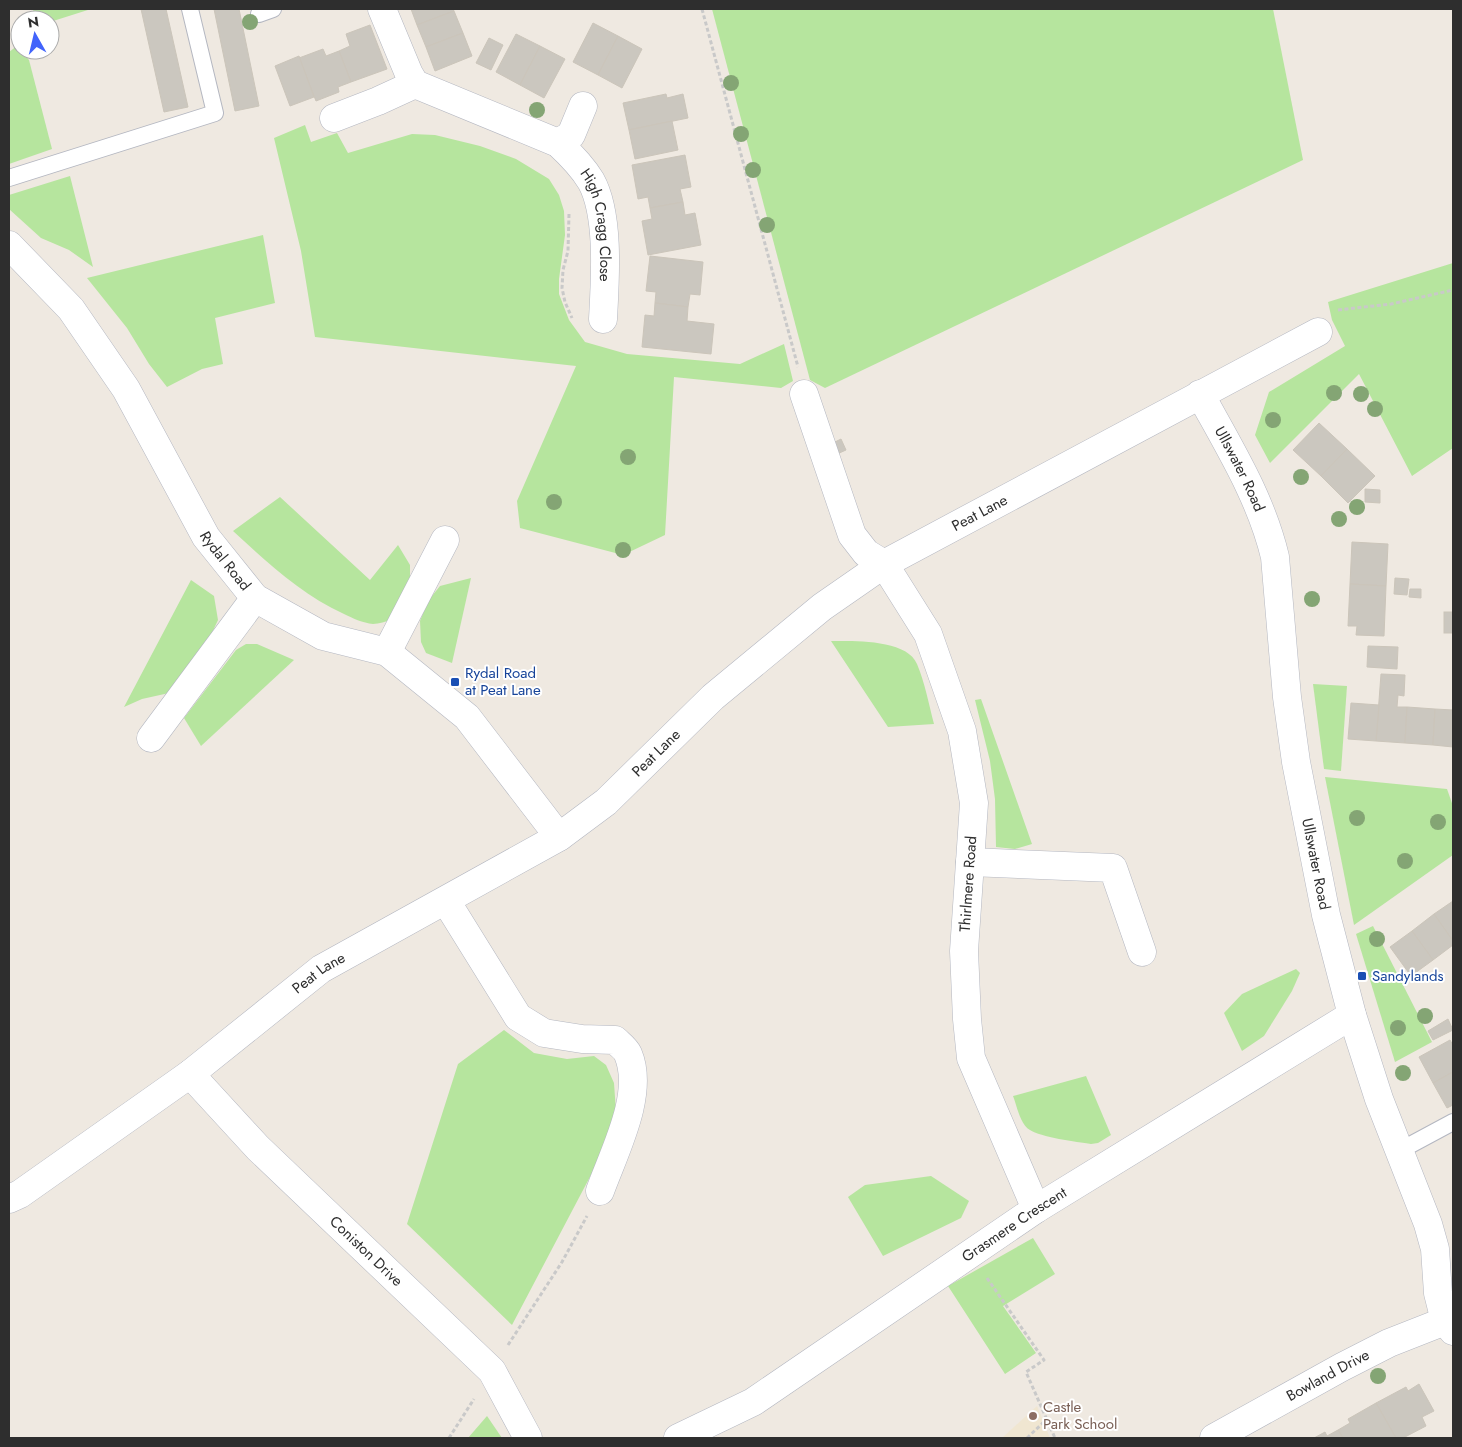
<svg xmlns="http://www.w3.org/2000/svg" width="1462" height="1447" font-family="Jost,sans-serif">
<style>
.education{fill:#f0e6d1}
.green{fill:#b6e59e}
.building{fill:#cbc7bf;stroke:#cbc5ba}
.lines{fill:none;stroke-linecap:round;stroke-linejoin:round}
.lane-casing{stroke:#b4b7c1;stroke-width:18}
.street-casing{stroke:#b4b7c1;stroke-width:29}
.path{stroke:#c9c9c9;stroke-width:3;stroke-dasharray:4 2.5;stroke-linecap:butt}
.lane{stroke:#fff;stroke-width:16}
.street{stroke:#fff;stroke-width:28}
.tree{fill:#84a574}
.transit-dot{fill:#1a4fb4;stroke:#fff;stroke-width:2}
.education-dot{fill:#8d6e63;stroke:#fff;stroke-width:2}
.labels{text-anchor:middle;stroke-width:4;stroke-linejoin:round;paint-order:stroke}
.street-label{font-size:15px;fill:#2e2e2e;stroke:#fff}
.transit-label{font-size:15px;fill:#164399;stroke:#fff;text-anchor:start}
.education-label{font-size:15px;fill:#785e54;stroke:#fff;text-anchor:start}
</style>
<rect width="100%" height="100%" fill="#efe9e1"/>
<!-- education -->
<path class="education" d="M 1037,1406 L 1050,1438 L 1002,1438 Z"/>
<!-- green -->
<g class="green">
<path d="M 33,9 L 91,9 L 50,22 L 50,20 L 35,20 Z"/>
<path d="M 712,9 L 1273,9 L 1303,160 L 825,388 L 810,380 Z"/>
<path d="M 17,46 L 29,60 L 52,149 L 9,164 L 9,52 Z"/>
<path d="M 305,125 L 311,142 L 337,133 L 348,153 L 412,134 L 435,135 L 480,146 L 516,159 L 549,179 L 559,195 L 564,211 L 565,235 L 559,279 L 559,294 L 569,320 L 585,342 L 627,354 L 740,364 L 784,344 L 793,381 L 781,388 L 674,377 L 665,535 L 623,555 L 520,528 L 517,501 L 576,366 L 315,337 L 301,251 L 274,138 Z"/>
<path d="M 70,176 L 93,267 L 69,250 L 41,238 L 9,209 L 9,195 Z"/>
<path d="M 263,235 L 275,303 L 215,318 L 223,364 L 202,369 L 167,387 L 149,364 L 127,328 L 87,278 Z"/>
<path d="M 1453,263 L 1453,448 L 1412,476 L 1359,374 L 1270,463 L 1255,435 L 1269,392 L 1345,346 L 1332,320 L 1328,302 Z"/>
<path d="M 280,497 L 370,580 L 398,545 L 410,565 L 410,585 L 392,620 C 386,621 379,624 373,624 C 363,623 352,618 344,614 C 301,594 268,563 233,531 Z"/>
<path d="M 471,578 L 452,663 L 426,653 L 421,642 L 420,621 L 428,601 L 440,586 Z"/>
<path d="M 191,580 L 214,596 L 218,620 L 210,637 L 169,693 L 142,699 L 124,707 Z"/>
<path d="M 831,641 C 853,641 907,639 917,664 C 925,683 929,705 934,724 L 888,727 Z"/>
<path d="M 246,644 L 257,644 L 294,660 L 201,746 L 184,718 L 236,650 Z"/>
<path d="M 1313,684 L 1347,686 L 1341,771 L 1324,769 Z"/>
<path d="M 981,699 L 1032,844 L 1015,849 L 996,847 L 995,799 L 990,761 L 975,700 Z"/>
<path d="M 1325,777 L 1447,789 L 1453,806 L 1453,855 L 1354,925 Z"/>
<path d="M 1373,926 L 1432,1042 L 1395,1062 L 1356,934 Z"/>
<path d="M 1296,969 L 1300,973 L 1292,991 L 1264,1036 L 1242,1051 L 1224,1013 L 1242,994 Z"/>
<path d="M 504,1030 L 534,1053 L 567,1059 L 594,1056 L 606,1065 L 614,1083 L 616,1112 L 592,1173 L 512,1325 L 407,1224 L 458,1064 Z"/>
<path d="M 1086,1076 L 1111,1135 L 1098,1143 L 1091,1144 C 1077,1142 1040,1137 1030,1130 C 1020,1124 1017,1106 1013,1096 Z"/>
<path d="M 931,1176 L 969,1201 L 961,1218 L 883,1256 L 848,1197 L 865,1185 Z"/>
<path d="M 1033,1238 L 1055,1274 L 1003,1306 L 1036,1353 L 1005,1374 L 948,1286 Z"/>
<path d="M 487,1416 L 502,1438 L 468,1438 Z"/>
</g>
<!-- building -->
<g class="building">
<path d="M 141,9 L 166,9 L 188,107 L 164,112 Z"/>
<path d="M 214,9 L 239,9 L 259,106 L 235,111 Z"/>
<path d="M 411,9 L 453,9 L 454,11 L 417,25 Z"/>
<path d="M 454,11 L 463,33 L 426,47 L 417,25 Z"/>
<path d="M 593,23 L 618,36 L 598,75 L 573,62 Z"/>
<path d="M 370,25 L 387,69 L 351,82 L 339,51 L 350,46 L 346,34 Z"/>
<path d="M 463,33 L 472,56 L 435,71 L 426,47 Z"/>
<path d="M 516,34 L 540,46 L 520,85 L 496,72 Z"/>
<path d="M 618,36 L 642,49 L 622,88 L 598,75 Z"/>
<path d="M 489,38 L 503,45 L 491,70 L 476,63 Z"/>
<path d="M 540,46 L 565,59 L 544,98 L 520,85 Z"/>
<path d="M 323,49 L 326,56 L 339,51 L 351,82 L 338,87 L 339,92 L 316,101 L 299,58 Z"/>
<path d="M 299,56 L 314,97 L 290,106 L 275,66 Z"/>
<path d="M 666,94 L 667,98 L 683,94 L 688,118 L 629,130 L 623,103 Z"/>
<path d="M 672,121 L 678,150 L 635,159 L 629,130 Z"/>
<path d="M 685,155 L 691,187 L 680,189 L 683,202 L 650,208 L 648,197 L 638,199 L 632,165 Z"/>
<path d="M 683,202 L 685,215 L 695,213 L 701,245 L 648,255 L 642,221 L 652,219 L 650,208 Z"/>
<path d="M 650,256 L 703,262 L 700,295 L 690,294 L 688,307 L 655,303 L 656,292 L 646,291 Z"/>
<path d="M 655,303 L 688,307 L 687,321 L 714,324 L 711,354 L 642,347 L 645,315 L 654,316 Z"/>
<path d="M 1319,423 L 1347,449 L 1321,476 L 1293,450 Z"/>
<path d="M 841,439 L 846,450 L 837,454 L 833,443 Z"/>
<path d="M 1347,449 L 1375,476 L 1348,503 L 1321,476 Z"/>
<path d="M 1365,489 L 1380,490 L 1380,503 L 1365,502 Z"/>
<path d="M 1352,542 L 1388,544 L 1386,586 L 1350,584 Z"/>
<path d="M 1395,578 L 1409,579 L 1407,595 L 1394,594 Z"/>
<path d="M 1350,584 L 1386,586 L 1384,636 L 1356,635 L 1357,626 L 1348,626 Z"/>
<path d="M 1410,589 L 1421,589 L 1421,598 L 1409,597 Z"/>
<rect x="1444" y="612" width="9" height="21"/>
<path d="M 1368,646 L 1398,647 L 1397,669 L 1367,667 Z"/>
<path d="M 1381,674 L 1405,675 L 1404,696 L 1398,695 L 1397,707 L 1407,707 L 1405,743 L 1376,741 Z"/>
<path d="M 1351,703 L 1379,705 L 1376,741 L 1348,739 Z"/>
<path d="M 1407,707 L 1435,709 L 1433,745 L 1405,743 Z"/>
<path d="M 1435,709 L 1453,710 L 1453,747 L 1433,745 Z"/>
<path d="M 1453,901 L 1453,941 L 1434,914 Z"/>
<path d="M 1434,914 L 1453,941 L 1453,945 L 1433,960 L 1412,931 Z"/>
<path d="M 1412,931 L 1433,960 L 1411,976 L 1390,947 Z"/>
<path d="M 1448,1019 L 1453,1030 L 1433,1040 L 1428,1031 Z"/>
<path d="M 1450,1040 L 1453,1045 L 1453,1072 L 1433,1083 L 1419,1057 Z"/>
<path d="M 1453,1072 L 1453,1105 L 1447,1108 L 1433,1083 Z"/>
<path d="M 1419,1384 L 1434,1411 L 1422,1417 L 1426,1426 L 1403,1438 L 1396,1438 L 1376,1403 L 1406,1387 L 1408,1391 Z"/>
<path d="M 1376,1403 L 1396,1438 L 1343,1438 L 1338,1430 L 1350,1423 L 1348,1419 Z"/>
<path d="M 1338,1430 L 1343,1438 L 1314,1438 L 1325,1432 L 1327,1436 Z"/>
</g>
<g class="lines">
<!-- lane casing -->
<g class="lane-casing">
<g id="lane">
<path d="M 259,14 L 273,9"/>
<path d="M 9,178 L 215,113 L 190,9"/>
<path d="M 1399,1151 L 1453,1122"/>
</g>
</g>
<!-- street casing -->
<g class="street-casing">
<g id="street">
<path id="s1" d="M 382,9 L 409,74 L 415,84 L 558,143 C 571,155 582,166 591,181 C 610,215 605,281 603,319"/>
<path d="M 334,118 L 378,101 L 415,84"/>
<path d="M 558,143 L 571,135 L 583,106"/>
<path id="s2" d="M 9,245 L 71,309 L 126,389 L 206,537 L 255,598 L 323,636 L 387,652 L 467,717 L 559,837"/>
<path d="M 804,394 L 852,535 L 866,553 L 884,564 L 928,634 L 962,731 L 974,803 L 964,951 L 967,1019 L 971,1058 L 1036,1209"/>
<path id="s3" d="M 1200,394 C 1229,447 1261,498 1275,557 L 1287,697 L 1296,762 L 1326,915 L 1352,1015 L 1379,1099 L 1428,1224 L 1435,1249 L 1438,1293 L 1445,1321 L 1453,1331"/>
<path d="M 387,652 L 445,540"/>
<path d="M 151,738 L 255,598"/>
<path d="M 970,862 L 1113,868 L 1142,952"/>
<path d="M 446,901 L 518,1017 L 544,1033 L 582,1039 L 615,1040 C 619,1044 626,1049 628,1054 C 645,1094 614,1152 600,1191"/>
<path id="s4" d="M 190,1074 L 258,1148 L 492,1371 L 528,1438"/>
<path id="s5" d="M 9,1199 L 20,1194 L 190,1074 L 321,969 L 559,837 L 606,802 L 713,697 L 822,607 L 884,564 L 1318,332"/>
<path id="s6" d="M 678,1438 L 753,1402 L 1036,1209 L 1352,1015"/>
<path id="s7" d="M 1214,1438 L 1342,1367 L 1389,1343 L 1445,1321"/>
</g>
</g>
<!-- path -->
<g class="path">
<path d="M 702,9 L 798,367"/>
<path d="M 569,214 L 568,251 L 563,270 L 562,288 L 565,302 L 572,318"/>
<path d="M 1338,310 L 1391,304 L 1453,290"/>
<path d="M 987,1278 L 1044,1360 L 1026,1372 L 1055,1438"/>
<path d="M 508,1345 L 562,1262 L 587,1216"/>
<path d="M 449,1438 L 474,1399"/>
<path d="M 1027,1438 L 1047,1419"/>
</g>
<!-- lane -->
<use href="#lane" class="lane"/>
<!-- street -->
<use href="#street" class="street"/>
</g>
<!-- trees -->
<g class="tree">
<circle cx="250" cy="22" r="8"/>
<circle cx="731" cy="83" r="8"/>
<circle cx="537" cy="110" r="8"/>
<circle cx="741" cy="134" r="8"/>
<circle cx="753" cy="170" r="8"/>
<circle cx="767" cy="225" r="8"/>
<circle cx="1334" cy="393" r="8"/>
<circle cx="1361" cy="394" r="8"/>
<circle cx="1375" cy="409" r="8"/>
<circle cx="1273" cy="420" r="8"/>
<circle cx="628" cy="457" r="8"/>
<circle cx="1301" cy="477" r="8"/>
<circle cx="554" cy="502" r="8"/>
<circle cx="1357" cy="507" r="8"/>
<circle cx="1339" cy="519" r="8"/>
<circle cx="623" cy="550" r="8"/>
<circle cx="1312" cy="599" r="8"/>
<circle cx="1357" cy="818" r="8"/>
<circle cx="1438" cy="822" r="8"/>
<circle cx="1405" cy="861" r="8"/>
<circle cx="1377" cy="939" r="8"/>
<circle cx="1425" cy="1016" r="8"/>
<circle cx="1398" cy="1028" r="8"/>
<circle cx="1403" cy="1073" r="8"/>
<circle cx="1378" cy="1376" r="8"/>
</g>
<!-- markers -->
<g class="transit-dot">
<rect x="450" y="677" width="10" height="10" rx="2.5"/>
<rect x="1357" y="971" width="10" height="10" rx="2.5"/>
</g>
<circle class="education-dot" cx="1033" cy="1416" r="5"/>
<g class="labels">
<!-- street labels -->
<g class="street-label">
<text dy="5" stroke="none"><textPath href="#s1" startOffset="332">High Cragg Close</textPath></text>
<text dy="5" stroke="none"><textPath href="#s3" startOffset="85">Ullswater Road</textPath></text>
<text dy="5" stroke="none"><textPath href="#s5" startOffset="1194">Peat Lane</textPath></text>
<text dy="5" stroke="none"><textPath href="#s2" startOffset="385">Rydal Road</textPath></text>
<text dy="5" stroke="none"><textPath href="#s5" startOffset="789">Peat Lane</textPath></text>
<text dy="5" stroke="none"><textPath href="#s3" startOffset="490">Ullswater Road</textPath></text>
<text transform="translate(968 884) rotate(-86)" y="5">Thirlmere Road</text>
<text dy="5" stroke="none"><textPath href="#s5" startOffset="384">Peat Lane</textPath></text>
<text dy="5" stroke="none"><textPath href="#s6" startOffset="399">Grasmere Crescent</textPath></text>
<text dy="5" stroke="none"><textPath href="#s4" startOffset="250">Coniston Drive</textPath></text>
<text dy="5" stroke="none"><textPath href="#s7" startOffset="130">Bowland Drive</textPath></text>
</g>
<!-- transit labels -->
<g class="transit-label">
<text x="465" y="678">Rydal Road<tspan x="465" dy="17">at Peat Lane</tspan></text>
<text x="1372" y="981">Sandylands</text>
</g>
<!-- education labels -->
<g class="education-label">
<text x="1043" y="1412">Castle<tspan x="1043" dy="17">Park School</tspan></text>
</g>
</g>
<!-- border -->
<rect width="1462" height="1447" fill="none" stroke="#2e2e2e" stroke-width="20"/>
<!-- north arrow -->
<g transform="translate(35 35) rotate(352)"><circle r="24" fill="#ffffff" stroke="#ababab"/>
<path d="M0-4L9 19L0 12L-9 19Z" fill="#4264fb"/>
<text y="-8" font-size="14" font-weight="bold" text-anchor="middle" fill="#2e2e2e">N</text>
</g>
</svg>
